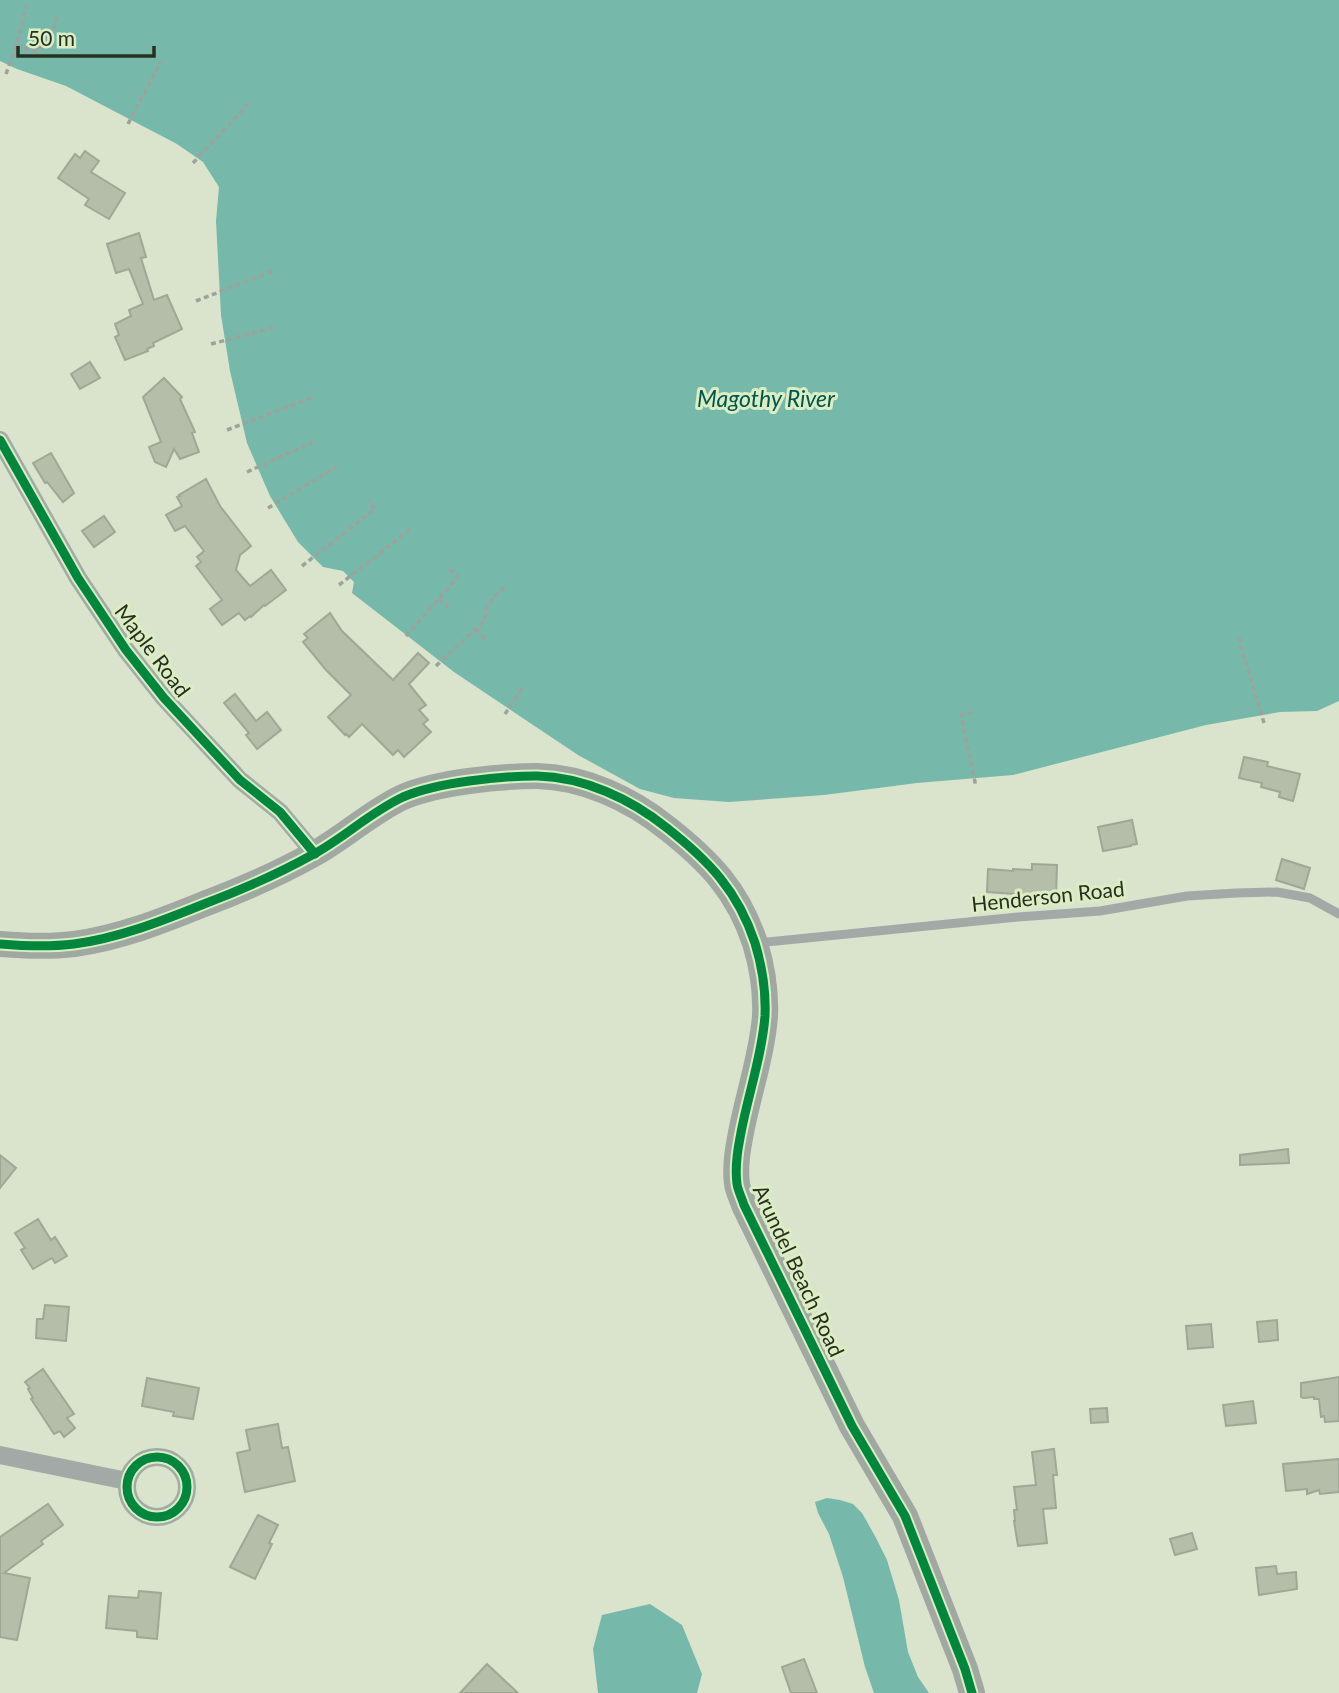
<svg xmlns="http://www.w3.org/2000/svg" width="1339" height="1693" font-family="Lato,sans-serif">
<style>
.water{fill:#76b9ab}
.building{fill:#b5bea8;stroke:#a0a796;stroke-width:2}
.lines{fill:none;stroke-linecap:round;stroke-linejoin:round}
.path{stroke:#9da29b;stroke-width:3.5;stroke-dasharray:5 3.5;stroke-linecap:butt}
.lane{stroke:#a3a9a7;stroke-width:9}
.street{stroke:#a3a9a7;stroke-width:18}
.secondary{stroke:#a1a8a2;stroke-width:26}
.cycleway-casing{stroke:#dbedc2;stroke-width:13}
.cycleway{stroke:#00873e;stroke-width:9}
.labels{text-anchor:middle;stroke-width:6;stroke-linejoin:round;paint-order:stroke}
.street-label{font-size:21px;fill:#282f1f;stroke:#dbedc2}
.water-label{font-size:23px;font-style:italic;fill:#015650;stroke:#dbedc2}
</style>
<rect width="100%" height="100%" fill="#dae3cc"/>
<!-- water -->
<g class="water">
<path d="M 0,0 L 1339,0 L 1339,701 L 1317,711 L 1280,712 L 1206,725 L 1013,775 L 917,783 L 824,795 L 729,802 L 674,798 L 640,789 L 578,755 L 454,672 L 352,593 L 354,582 L 343,571 L 323,567 L 298,542 L 270,496 L 247,443 L 230,371 L 221,315 L 216,221 L 219,187 L 203,162 L 177,144 L 66,86 L 17,69 L 0,61 Z"/>
<path d="M 827,1498 L 840,1500 L 853,1504 L 862,1513 L 875,1536 L 887,1560 L 899,1600 L 908,1652 L 918,1677 L 929,1693 L 874,1693 L 865,1667 L 843,1577 L 829,1534 L 818,1513 L 815,1502 Z"/>
<path d="M 650,1604 L 682,1625 L 702,1674 L 697,1693 L 598,1693 L 593,1649 L 602,1615 Z"/>
</g>
<!-- building -->
<g class="building">
<path d="M 85,151 L 99,161 L 91,172 L 125,193 L 109,219 L 85,205 L 89,199 L 58,178 L 75,154 L 80,158 Z"/>
<path d="M 139,233 L 146,257 L 141,258 L 154,300 L 167,295 L 182,329 L 153,343 L 154,346 L 147,349 L 148,351 L 125,360 L 115,337 L 119,335 L 115,324 L 131,316 L 129,310 L 143,304 L 129,269 L 116,273 L 107,244 Z"/>
<path d="M 90,362 L 100,378 L 80,389 L 71,374 Z"/>
<path d="M 164,378 L 182,397 L 180,399 L 195,432 L 192,433 L 199,452 L 180,459 L 174,449 L 166,467 L 155,462 L 149,447 L 161,442 L 143,397 Z"/>
<path d="M 51,453 L 74,493 L 63,502 L 47,482 L 45,483 L 33,463 Z"/>
<path d="M 206,479 L 220,506 L 251,546 L 240,555 L 236,570 L 250,586 L 271,570 L 286,590 L 265,606 L 264,605 L 251,617 L 250,616 L 245,620 L 239,613 L 222,625 L 210,609 L 222,600 L 196,566 L 201,562 L 197,557 L 204,551 L 185,526 L 175,531 L 166,515 L 182,506 L 177,497 L 180,496 L 179,495 Z"/>
<path d="M 104,516 L 115,532 L 94,547 L 82,531 Z"/>
<path d="M 330,613 L 342,631 L 393,680 L 418,653 L 429,663 L 409,684 L 426,705 L 419,710 L 428,720 L 423,724 L 431,732 L 404,757 L 398,750 L 393,755 L 362,724 L 349,737 L 346,734 L 345,735 L 328,717 L 351,695 L 326,670 L 303,642 L 308,638 L 304,634 Z"/>
<path d="M 235,694 L 256,721 L 267,712 L 281,730 L 257,749 L 246,735 L 249,733 L 224,703 Z"/>
<path d="M 1244,757 L 1268,762 L 1267,766 L 1300,774 L 1293,801 L 1279,797 L 1280,792 L 1261,787 L 1262,783 L 1239,778 Z"/>
<path d="M 1132,820 L 1137,844 L 1131,845 L 1131,846 L 1103,851 L 1098,827 Z"/>
<path d="M 1282,859 L 1310,868 L 1304,889 L 1276,880 Z"/>
<path d="M 1032,864 L 1057,865 L 1056,897 L 987,892 L 988,869 L 1013,871 L 1013,869 L 1032,870 Z"/>
<path d="M 1288,1149 L 1289,1163 L 1240,1165 L 1240,1155 Z"/>
<path d="M 0,1155 L 16,1168 L 0,1188 Z"/>
<path d="M 38,1219 L 51,1240 L 55,1237 L 67,1256 L 55,1263 L 52,1258 L 33,1269 L 21,1250 L 25,1248 L 15,1233 Z"/>
<path d="M 45,1305 L 69,1307 L 66,1341 L 36,1338 L 37,1319 L 43,1319 Z"/>
<path d="M 1277,1320 L 1278,1340 L 1259,1342 L 1257,1322 Z"/>
<path d="M 1211,1324 L 1213,1347 L 1188,1349 L 1186,1326 Z"/>
<path d="M 43,1369 L 74,1414 L 67,1418 L 75,1428 L 64,1437 L 60,1431 L 54,1434 L 31,1399 L 33,1398 L 28,1389 L 30,1388 L 25,1382 Z"/>
<path d="M 1339,1377 L 1339,1421 L 1325,1422 L 1324,1416 L 1321,1417 L 1319,1399 L 1314,1399 L 1314,1397 L 1303,1398 L 1301,1397 L 1301,1383 Z"/>
<path d="M 147,1378 L 199,1388 L 193,1419 L 173,1416 L 174,1412 L 142,1406 Z"/>
<path d="M 1253,1401 L 1256,1423 L 1226,1426 L 1223,1405 Z"/>
<path d="M 1107,1408 L 1108,1422 L 1091,1423 L 1090,1409 Z"/>
<path d="M 278,1424 L 282,1448 L 288,1447 L 295,1481 L 245,1492 L 237,1453 L 250,1450 L 246,1430 Z"/>
<path d="M 1054,1449 L 1057,1475 L 1053,1475 L 1056,1508 L 1043,1509 L 1047,1543 L 1018,1546 L 1014,1521 L 1015,1521 L 1014,1510 L 1017,1510 L 1014,1487 L 1036,1485 L 1032,1452 Z"/>
<path d="M 1339,1459 L 1339,1492 L 1320,1494 L 1319,1490 L 1307,1494 L 1307,1489 L 1286,1491 L 1283,1464 Z"/>
<path d="M 48,1504 L 63,1525 L 41,1541 L 43,1544 L 4,1573 L 30,1578 L 17,1640 L 0,1637 L 0,1537 Z"/>
<path d="M 258,1515 L 278,1525 L 269,1543 L 272,1544 L 255,1579 L 230,1567 Z"/>
<path d="M 1192,1533 L 1197,1549 L 1175,1555 L 1170,1539 Z"/>
<path d="M 1276,1566 L 1277,1574 L 1296,1572 L 1297,1589 L 1259,1595 L 1256,1568 Z"/>
<path d="M 139,1591 L 161,1593 L 157,1639 L 137,1637 L 137,1631 L 106,1628 L 109,1596 L 138,1598 Z"/>
<path d="M 804,1659 L 817,1693 L 791,1693 L 782,1667 Z"/>
<path d="M 487,1664 L 518,1693 L 460,1693 Z"/>
</g>
<g class="lines">
<!-- path -->
<g class="path">
<path d="M 16,46 L 38,52 L 41,45 L 52,33 L 57,17"/>
<path d="M 6,74 L 16,46 L 27,5"/>
<path d="M 128,124 L 161,62"/>
<path d="M 193,163 L 250,102"/>
<path d="M 196,301 L 273,271"/>
<path d="M 211,344 L 276,327"/>
<path d="M 227,430 L 314,397"/>
<path d="M 247,472 L 313,442"/>
<path d="M 268,508 L 336,467"/>
<path d="M 302,566 L 375,509 L 369,500"/>
<path d="M 339,585 L 412,528"/>
<path d="M 439,599 L 448,607"/>
<path d="M 476,629 L 486,640"/>
<path d="M 406,636 L 458,577 L 447,567"/>
<path d="M 1242,639 L 1239,640 L 1264,723"/>
<path d="M 436,666 L 485,620 L 486,609 L 495,596 L 505,587"/>
<path d="M 972,712 L 961,715 L 976,787"/>
<path d="M 505,714 L 524,686"/>
</g>
<!-- lane -->
<path class="lane" d="M 757,943 L 1018,917 L 1100,911 L 1187,896 L 1236,893 L 1277,892 L 1310,898 L 1339,914"/>
<!-- street -->
<g class="street">
<path d="M 0,440 L 78,578 L 126,650 L 164,698 L 240,780 L 280,812 L 315,854"/>
<path d="M 0,1455 L 127,1481"/>
<circle cx="157" cy="1487" r="30"/>
</g>
<!-- secondary -->
<path class="secondary" d="M 0,944 C 24,946 50,947 74,944 C 119,938 162,921 204,904 C 241,890 278,874 312,855 C 344,838 369,813 403,797 C 424,788 447,784 469,781 C 491,778 515,776 537,776 C 584,777 631,799 667,828 C 709,861 738,891 755,943 C 762,966 766,992 765,1016 C 762,1056 747,1098 740,1138 C 737,1153 735,1169 737,1184 C 738,1191 742,1198 744,1205 L 852,1426 L 905,1516 L 965,1669 L 972,1693"/>
<!-- cycleway casing -->
<g class="cycleway-casing">
<g id="cycleway">
<path d="M 0,440 L 78,578 L 126,650 L 164,698 L 240,780 L 280,812 L 315,854"/>
<path d="M 0,944 C 24,946 50,947 74,944 C 119,938 162,921 204,904 C 241,890 278,874 312,855 C 344,838 369,813 403,797 C 424,788 447,784 469,781 C 491,778 515,776 537,776 C 584,777 631,799 667,828 C 709,861 738,891 755,943 C 762,966 766,992 765,1016 C 762,1056 747,1098 740,1138 C 737,1153 735,1169 737,1184 C 738,1191 742,1198 744,1205 L 852,1426 L 905,1516 L 965,1669 L 972,1693"/>
<circle cx="157" cy="1487" r="30"/>
</g>
</g>
<!-- cycleway -->
<use href="#cycleway" class="cycleway"/>
</g>
<g class="labels">
<!-- street labels -->
<g class="street-label">
<text transform="translate(152 651) rotate(53)" y="7">Maple Road</text>
<text transform="translate(1048 897) rotate(-6)" y="7">Henderson Road</text>
<text transform="translate(798 1271) rotate(65)" y="7">Arundel Beach Road</text>
</g>
<!-- water labels -->
<g class="water-label">
<text x="766" y="407">Magothy River</text>
</g>
</g>
<!-- scale -->
<path d="M18 46v10h136v-10" fill="none" stroke="#282f1f" stroke-width="3.5"/>
<text x="28" y="46" font-size="21" fill="#282f1f" stroke="#dbedc2" stroke-width="5" paint-order="stroke">50 m</text>
</svg>
